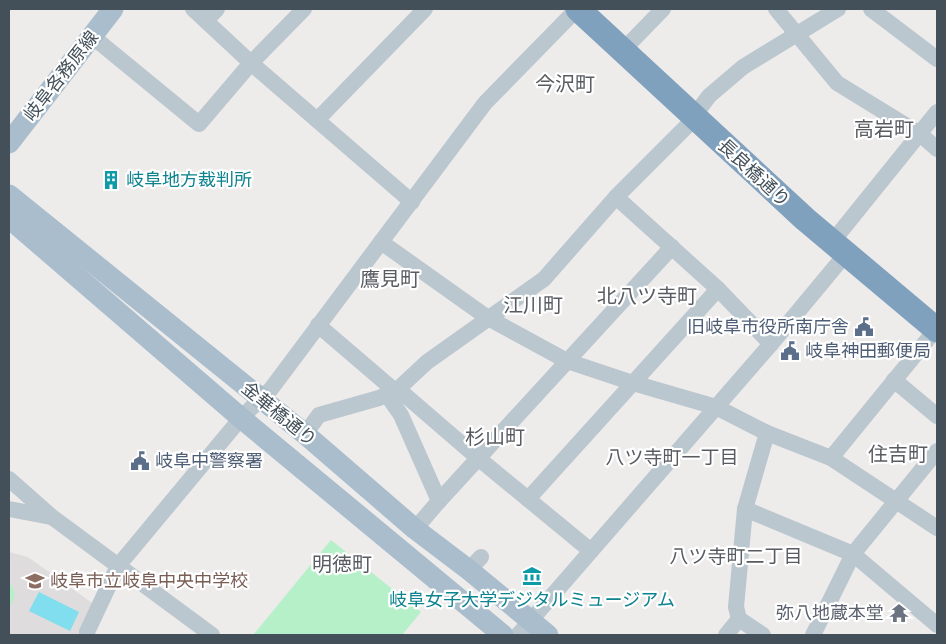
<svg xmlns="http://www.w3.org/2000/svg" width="946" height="644" font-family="'PT Sans','Noto Sans JP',sans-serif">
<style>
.education{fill:#dfdcdd}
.green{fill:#b6f0c9}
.water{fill:#80deef}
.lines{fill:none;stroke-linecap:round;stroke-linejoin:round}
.minor{stroke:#bbc7cf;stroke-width:16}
.major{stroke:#a9bdcc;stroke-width:21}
.highway{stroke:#80a1be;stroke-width:25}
.labels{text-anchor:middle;stroke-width:4.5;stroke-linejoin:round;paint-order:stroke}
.street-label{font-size:18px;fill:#435059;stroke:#fff}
.culture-label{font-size:18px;fill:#0d838f;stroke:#fff;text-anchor:start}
.service-label{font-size:18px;fill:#4e5e75;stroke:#fff;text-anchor:start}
.education-label{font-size:18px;fill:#785e54;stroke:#fff;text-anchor:start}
.worship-label{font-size:18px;fill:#5b616d;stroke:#fff;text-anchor:end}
.neighbourhood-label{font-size:19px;fill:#585c61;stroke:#fff}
.quarter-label{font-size:20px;fill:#585c61;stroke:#fff}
</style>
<rect width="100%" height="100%" fill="#eeebeb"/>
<!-- education -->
<path class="education" d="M 9,552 L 28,557 L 95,605 L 84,630 L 95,635 L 9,635 Z"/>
<!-- green -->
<g class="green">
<path d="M 331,540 L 421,612 L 402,635 L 254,634 Z"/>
<path d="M 9,583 C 18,592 14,599 9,609 Z"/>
</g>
<!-- water -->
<path class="water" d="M 39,592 L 79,612 L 70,631 L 29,611 Z"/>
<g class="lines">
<!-- minor -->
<g class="minor">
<path d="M 193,9 L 251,63 L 412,202"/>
<path d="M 776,9 L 837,83 L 920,134 L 937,149"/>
<path d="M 871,9 L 937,59"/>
<path d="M 206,20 L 217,9"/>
<path d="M 93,37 L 199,124 L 251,63 L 304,9"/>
<path d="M 629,44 L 663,9"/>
<path d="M 317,120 L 425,9"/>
<path d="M 616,197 L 718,289 L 771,344"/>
<path d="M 837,236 L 937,112"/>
<path d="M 381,242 L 488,318 L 567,361 L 633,383 L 716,407 L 767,433 L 745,509 L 736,607 L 739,619 L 763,635"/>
<path d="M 318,325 L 395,391"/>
<path d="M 894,380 L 937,416"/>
<path d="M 398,389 L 478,458 L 591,551"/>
<path d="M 387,395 L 401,415 L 439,501"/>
<path d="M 767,433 L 831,458 L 937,528"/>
<path d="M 305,434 L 319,415 L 379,398 L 398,389 L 427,362 L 544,279 L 616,197 L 686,127 L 709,96 L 743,67 L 838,9"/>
<path d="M 831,458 L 928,339 L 937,325"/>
<path d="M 9,479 L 52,517 L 212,635"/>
<path d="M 528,499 L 718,289"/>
<path d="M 9,509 L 51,517"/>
<path d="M 745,509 L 853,554 L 937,625"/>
<path d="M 415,529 L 439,501 L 672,247"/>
<path d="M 469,570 L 481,557"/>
<path d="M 87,632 L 118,566 L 241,418 L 271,389 L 485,103 L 577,9"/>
<path d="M 518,635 L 771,344 L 845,255"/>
<path d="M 726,635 L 739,619"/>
<path d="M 813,635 L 853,554 L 937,451"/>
</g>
<!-- major -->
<g class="major">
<path d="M 9,143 L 113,9"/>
<path d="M 9,195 L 305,434 L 415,529 L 469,570 L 548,635"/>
<path d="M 9,218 L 241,418 L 503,635"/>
</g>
<!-- highway -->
<path class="highway" d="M 578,9 L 805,219 L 937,330"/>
</g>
<!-- icons -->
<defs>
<g id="building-bare" transform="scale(1.5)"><path d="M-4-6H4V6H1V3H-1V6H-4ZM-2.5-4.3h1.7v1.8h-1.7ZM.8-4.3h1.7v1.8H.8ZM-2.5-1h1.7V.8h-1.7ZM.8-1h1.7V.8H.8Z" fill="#0f9aa8" stroke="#fff" stroke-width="2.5" paint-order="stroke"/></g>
<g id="civic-bare" transform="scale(1.5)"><path d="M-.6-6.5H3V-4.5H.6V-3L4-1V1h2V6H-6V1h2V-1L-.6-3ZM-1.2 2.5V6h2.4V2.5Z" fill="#5c6f8a" stroke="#fff" stroke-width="2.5" paint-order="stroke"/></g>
<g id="museum-bare" transform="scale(1.5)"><path d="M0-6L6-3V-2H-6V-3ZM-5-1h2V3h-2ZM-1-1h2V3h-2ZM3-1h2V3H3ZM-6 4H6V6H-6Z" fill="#0f9aa8" stroke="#fff" stroke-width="2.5" paint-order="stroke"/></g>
<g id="school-bare" transform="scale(1.5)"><path d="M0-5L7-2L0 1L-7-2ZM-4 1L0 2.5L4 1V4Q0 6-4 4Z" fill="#8d6e63" stroke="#fff" stroke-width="2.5" paint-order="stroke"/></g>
<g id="temple-bare" transform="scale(1.5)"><path d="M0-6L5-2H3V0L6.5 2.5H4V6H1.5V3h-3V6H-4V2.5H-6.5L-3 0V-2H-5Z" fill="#6b7280" stroke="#fff" stroke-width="2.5" paint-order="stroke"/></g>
</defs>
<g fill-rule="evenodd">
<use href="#building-bare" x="111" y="180"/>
<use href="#civic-bare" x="864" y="327"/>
<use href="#civic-bare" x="790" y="351"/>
<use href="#civic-bare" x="140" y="461"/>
<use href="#museum-bare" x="532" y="576"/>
<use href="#school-bare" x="35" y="581"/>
<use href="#temple-bare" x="899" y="613"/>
</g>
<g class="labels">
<!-- street labels -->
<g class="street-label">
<text transform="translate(61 76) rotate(-52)" y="6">岐阜各務原線</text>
<text transform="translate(754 173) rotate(43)" y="6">長良橋通り</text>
<text transform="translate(279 414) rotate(39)" y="6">金華橋通り</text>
</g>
<!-- culture labels -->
<g class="culture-label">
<text x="126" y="186">岐阜地方裁判所</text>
<text x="532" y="606" text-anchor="middle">岐阜女子大学デジタルミュージアム</text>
</g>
<!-- service labels -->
<g class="service-label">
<text x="849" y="333" text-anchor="end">旧岐阜市役所南庁舎</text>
<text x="805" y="357">岐阜神田郵便局</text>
<text x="155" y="467">岐阜中警察署</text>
</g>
<!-- education labels -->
<g class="education-label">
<text x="50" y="587">岐阜市立岐阜中央中学校</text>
</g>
<!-- worship labels -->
<g class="worship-label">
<text x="884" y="619">弥八地蔵本堂</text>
</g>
<!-- neighbourhood labels -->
<g class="neighbourhood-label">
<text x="672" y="464">八ツ寺町一丁目</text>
<text x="736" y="563">八ツ寺町二丁目</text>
</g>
<!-- quarter labels -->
<g class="quarter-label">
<text x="565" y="91">今沢町</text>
<text x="884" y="136">高岩町</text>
<text x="390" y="286">鷹見町</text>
<text x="647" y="303">北八ツ寺町</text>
<text x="533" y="312">江川町</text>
<text x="495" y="444">杉山町</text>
<text x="898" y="461">住吉町</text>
<text x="342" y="571">明徳町</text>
</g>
</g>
<!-- border -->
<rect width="946" height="644" fill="none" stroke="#435059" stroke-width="20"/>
</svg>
